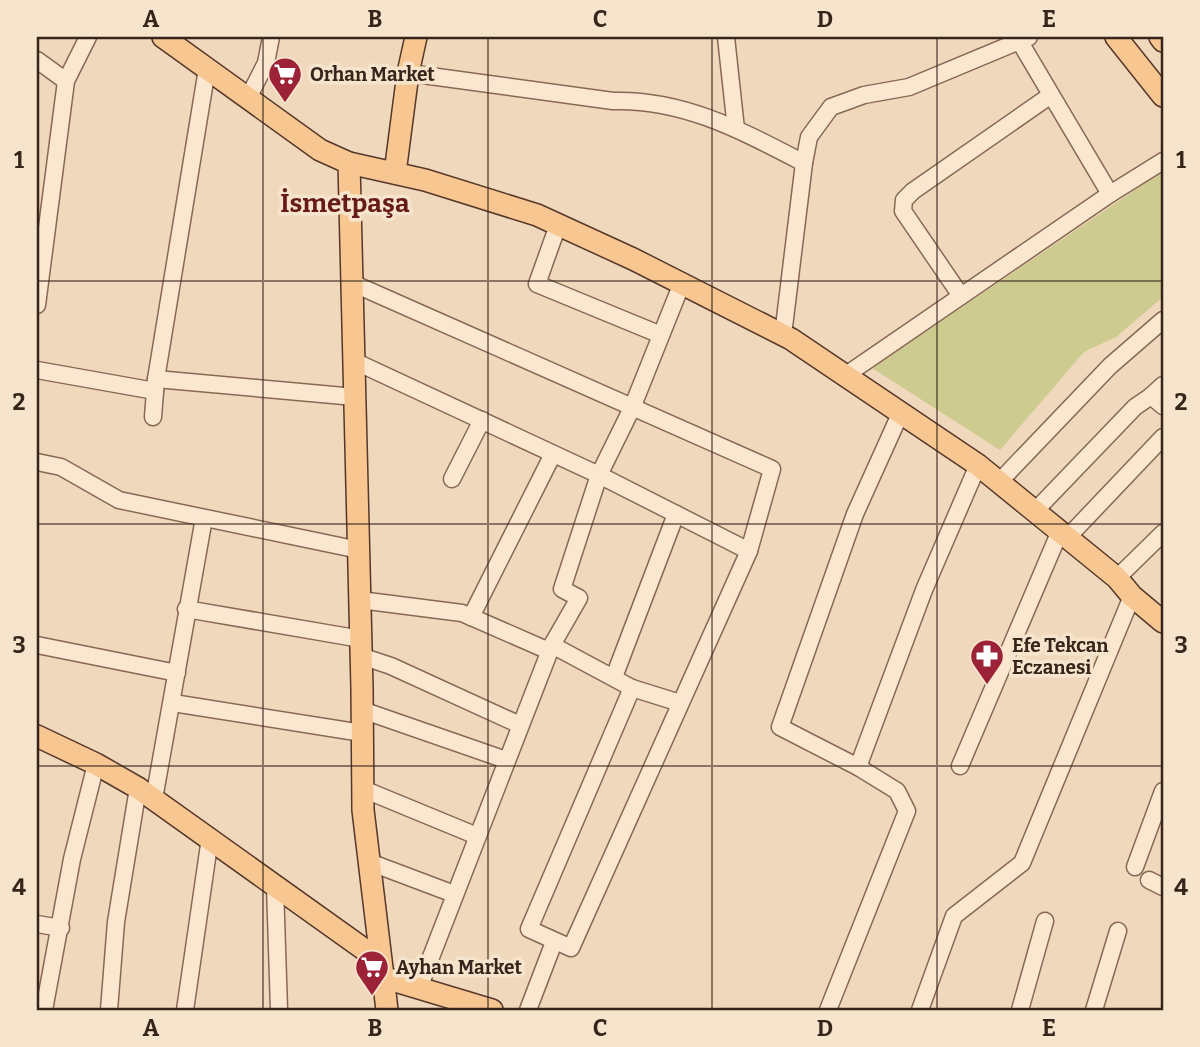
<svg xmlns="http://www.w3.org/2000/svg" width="1200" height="1047" font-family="Bitter,serif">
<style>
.green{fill:#cecb90}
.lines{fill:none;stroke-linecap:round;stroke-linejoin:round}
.minor-casing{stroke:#886855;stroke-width:19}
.major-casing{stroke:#56372a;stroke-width:24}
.minor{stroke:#fbe7d0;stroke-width:16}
.major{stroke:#f7c691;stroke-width:21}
.grid{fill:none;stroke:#37241b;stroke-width:2;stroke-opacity:0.55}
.labels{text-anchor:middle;stroke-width:7;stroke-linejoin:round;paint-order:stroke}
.poi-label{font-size:19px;font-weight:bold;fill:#37241b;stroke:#f7e4cc;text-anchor:start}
.district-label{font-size:26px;font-weight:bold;fill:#661b18;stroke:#f7e4cc}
.neatline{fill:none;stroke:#37241b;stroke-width:2.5}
.grid-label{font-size:23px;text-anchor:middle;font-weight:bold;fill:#37241b}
</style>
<rect width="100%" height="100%" fill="#f0d8bc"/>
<!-- green -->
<path class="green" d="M 1163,171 L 1163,297 L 1116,337 L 1084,352 L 1000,450 L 872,368 Z"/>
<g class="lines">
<!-- minor casing -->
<g class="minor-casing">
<g id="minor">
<path d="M 726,37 L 736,129"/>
<path d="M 1020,42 L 1110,194"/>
<path d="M 37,60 L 66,81"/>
<path d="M 408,73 L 613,101 C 684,99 742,131 804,163"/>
<path d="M 248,98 L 266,63 L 271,37"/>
<path d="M 558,225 L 537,284 L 661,335"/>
<path d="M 352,283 L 772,469 L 749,551 L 571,948 L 529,929 L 632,688"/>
<path d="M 961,296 L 903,211 L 904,200 L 913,191 L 1051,95"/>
<path d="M 37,305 L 66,81 L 88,37"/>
<path d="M 783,335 L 804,163 L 809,137 L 831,107 L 864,95 L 909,87 L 1029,37"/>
<path d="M 354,361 L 599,475 L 749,551"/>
<path d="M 37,370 L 155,391"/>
<path d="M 846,375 L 1110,194 L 1163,161"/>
<path d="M 156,379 L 355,397"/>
<path d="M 1163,385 L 1151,396 L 1163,406"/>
<path d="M 153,417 L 156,379 L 207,69"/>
<path d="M 37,462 L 61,467 L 119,500 L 359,550"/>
<path d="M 452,479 L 482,420"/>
<path d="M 999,482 L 1110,366 L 1163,320"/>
<path d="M 1035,511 L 1135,407 L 1151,396"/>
<path d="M 1067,538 L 1163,437"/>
<path d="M 1117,578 L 1163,533"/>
<path d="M 360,600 L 462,613 L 549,651"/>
<path d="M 186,609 L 361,639"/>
<path d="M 471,617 L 553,454"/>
<path d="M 37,645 L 177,673"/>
<path d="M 552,645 L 632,688 L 680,703"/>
<path d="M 361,656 L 391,666 L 520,725"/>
<path d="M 614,677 L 676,514"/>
<path d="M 173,703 L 362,733"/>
<path d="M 362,710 L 506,760"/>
<path d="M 960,766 L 1060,531"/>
<path d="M 858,767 L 924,590 L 978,465"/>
<path d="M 363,789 L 477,836"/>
<path d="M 154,799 L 204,518"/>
<path d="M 369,862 L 454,894"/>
<path d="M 1135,867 L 1163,791"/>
<path d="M 1149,880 L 1163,887"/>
<path d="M 275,886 L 279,1010"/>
<path d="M 37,924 L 61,928"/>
<path d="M 419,988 L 552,645 L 579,598 L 562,589 L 599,475 L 632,408 L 682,283"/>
<path d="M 44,1010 L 72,859 L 96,764"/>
<path d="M 109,1010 L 116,922 L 138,788"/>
<path d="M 185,1010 L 210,838"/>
<path d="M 528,1010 L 554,942"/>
<path d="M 828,1010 L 907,811 L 897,791 L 858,767 L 780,727 L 855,514 L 901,412"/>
<path d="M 920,1010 L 954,916 L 1022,863 L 1132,596"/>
<path d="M 1020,1010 L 1045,921"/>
<path d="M 1094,1010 L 1118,931"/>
</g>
</g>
<!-- major casing -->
<g class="major-casing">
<g id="major">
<path d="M 163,37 L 320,150 L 349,163 L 425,180 L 537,215 L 633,259 L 791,339 L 978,465 L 1117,578 L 1132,596 L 1163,622"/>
<path d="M 1116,37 L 1163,96"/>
<path d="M 1160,37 L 1163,41"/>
<path d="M 349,163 L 362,688 L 363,810 L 387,1010"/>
<path d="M 395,173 L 408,73 L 416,37"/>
<path d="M 37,736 L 96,764 L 138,788 L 379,960"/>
<path d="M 382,977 L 492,1010"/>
</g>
</g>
<!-- minor -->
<use href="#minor" class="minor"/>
<!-- major -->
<use href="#major" class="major"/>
</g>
<!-- grid -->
<path class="grid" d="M 263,37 L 263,1010M 488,37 L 488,1010M 712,37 L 712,1010M 937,37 L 937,1010M 37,281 L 1163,281M 37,524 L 1163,524M 37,766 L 1163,766"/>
<!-- icons -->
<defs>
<g id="supermarket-pin" transform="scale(1.75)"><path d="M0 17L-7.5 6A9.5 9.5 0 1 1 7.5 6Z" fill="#9b2237" stroke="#f7e4cc"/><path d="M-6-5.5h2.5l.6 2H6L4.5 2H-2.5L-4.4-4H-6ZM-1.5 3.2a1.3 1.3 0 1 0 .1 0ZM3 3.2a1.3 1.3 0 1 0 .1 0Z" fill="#fff"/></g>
<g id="pharmacy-pin" transform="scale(1.75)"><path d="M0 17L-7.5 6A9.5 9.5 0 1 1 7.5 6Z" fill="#9b2237" stroke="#f7e4cc"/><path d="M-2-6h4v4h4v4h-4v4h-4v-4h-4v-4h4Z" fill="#fff"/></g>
</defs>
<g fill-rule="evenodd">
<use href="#supermarket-pin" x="285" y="74"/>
<use href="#pharmacy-pin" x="987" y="656"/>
<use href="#supermarket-pin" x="372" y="967"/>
</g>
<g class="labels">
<!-- poi labels -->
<g class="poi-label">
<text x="310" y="81">Orhan Market</text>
<text x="1012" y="652">Efe Tekcan<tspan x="1012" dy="22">Eczanesi</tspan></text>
<text x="396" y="974">Ayhan Market</text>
</g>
<!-- district labels -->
<g class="district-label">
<text x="345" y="212">İsmetpaşa</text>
</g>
</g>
<!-- border -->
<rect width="1200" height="1047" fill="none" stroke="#f7e4cc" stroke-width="77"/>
<rect x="38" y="38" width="1124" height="971" class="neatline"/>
<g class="grid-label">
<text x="151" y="27">A</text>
<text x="375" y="27">B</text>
<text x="600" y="27">C</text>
<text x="825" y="27">D</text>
<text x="1049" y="27">E</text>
<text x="19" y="168">1</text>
<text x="1181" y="168">1</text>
<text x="19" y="410">2</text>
<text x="1181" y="410">2</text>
<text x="19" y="653">3</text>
<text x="1181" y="653">3</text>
<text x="19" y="895">4</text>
<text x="1181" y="895">4</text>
<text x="151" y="1036">A</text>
<text x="375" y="1036">B</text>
<text x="600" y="1036">C</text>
<text x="825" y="1036">D</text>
<text x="1049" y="1036">E</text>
</g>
</svg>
